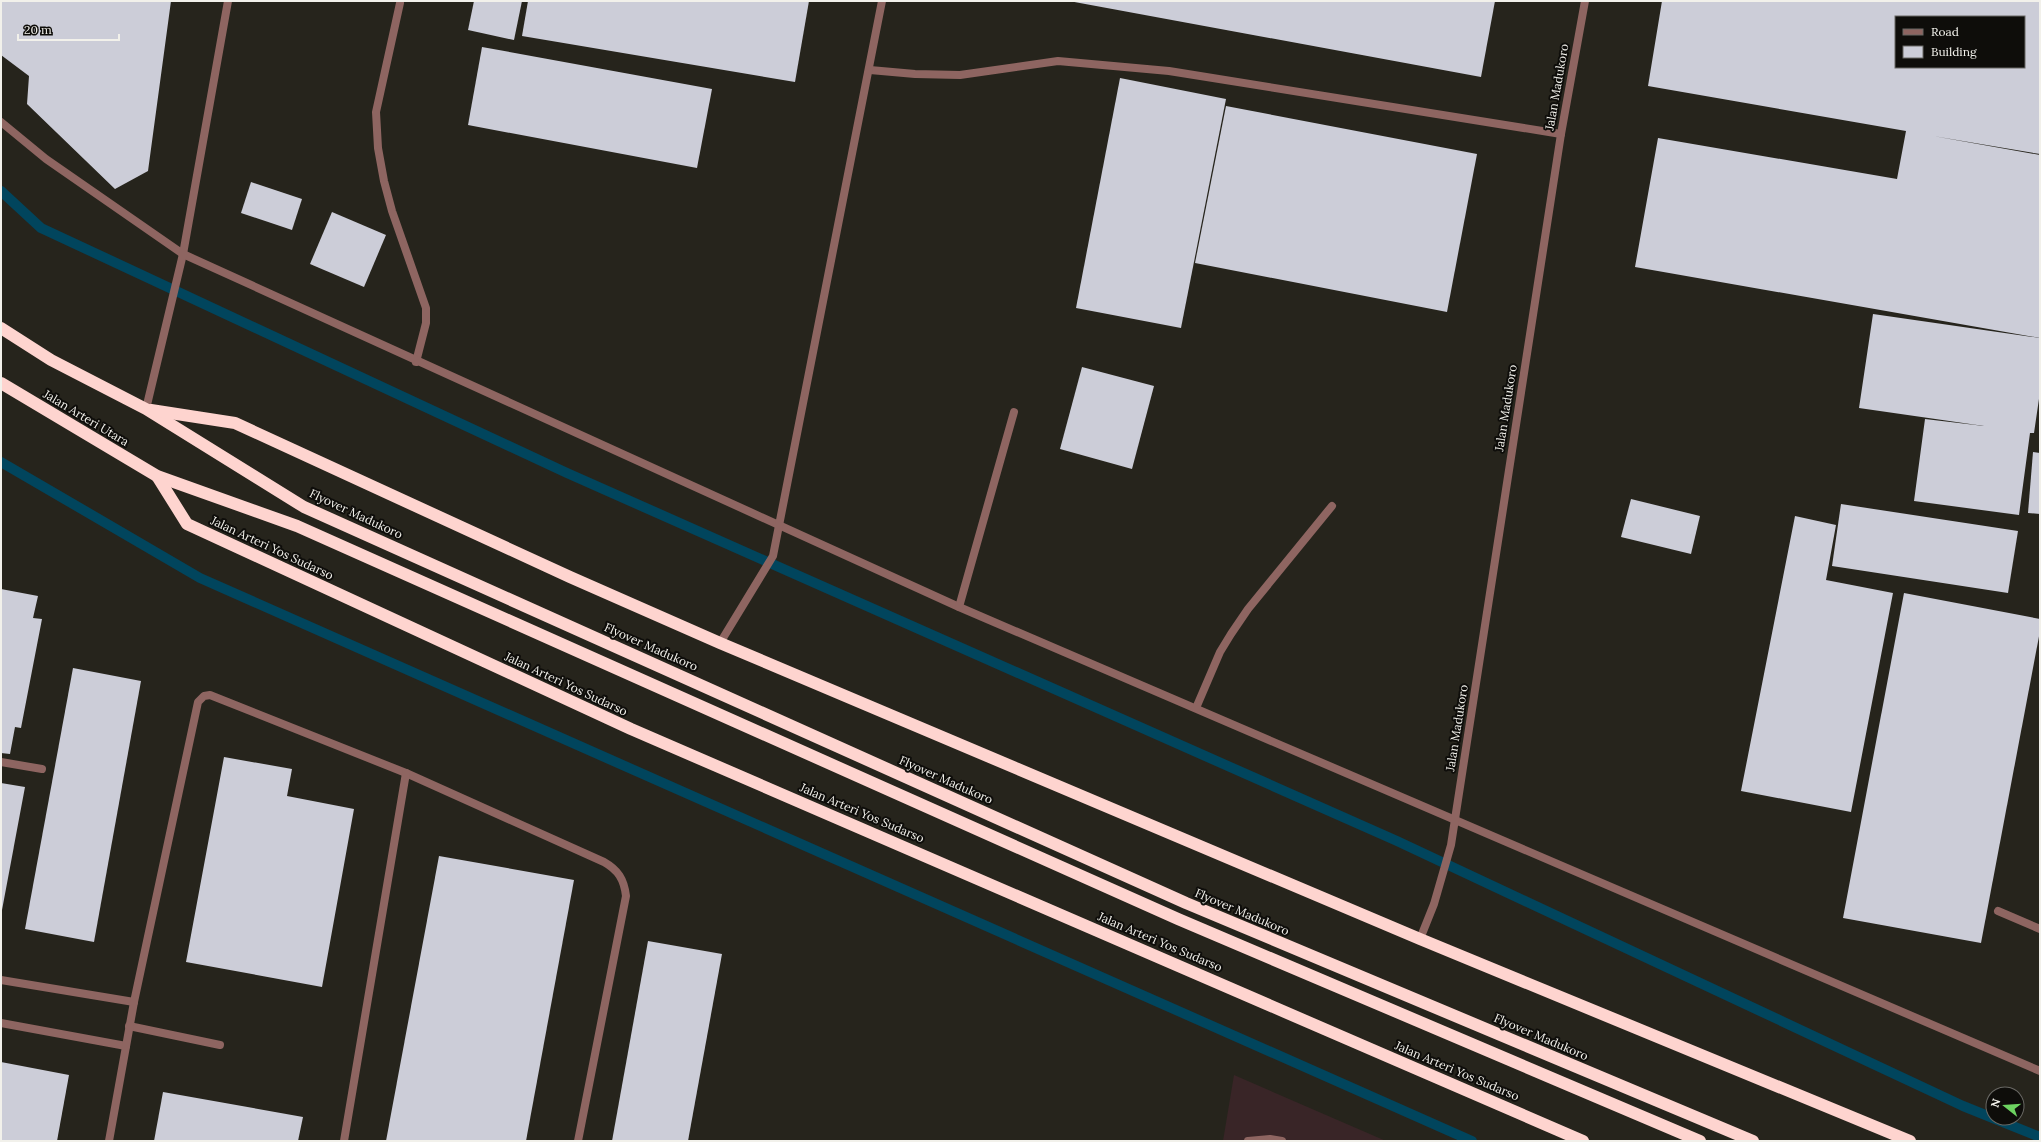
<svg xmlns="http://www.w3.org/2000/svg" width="2041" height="1142" font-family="Lora,serif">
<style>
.commercial{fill:#392527}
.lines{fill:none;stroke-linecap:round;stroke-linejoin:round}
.stream{stroke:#01455d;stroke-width:10}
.building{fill:#cccdd8;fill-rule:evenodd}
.lane{stroke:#8e6561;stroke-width:8}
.street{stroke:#8e6561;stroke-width:8}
.highway{stroke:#fed4cf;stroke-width:12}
.labels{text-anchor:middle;stroke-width:4;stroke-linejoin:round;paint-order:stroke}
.street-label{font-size:12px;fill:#f2f1eb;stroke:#0e0d0a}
</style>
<rect width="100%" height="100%" fill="#26241c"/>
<!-- commercial -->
<path class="commercial" d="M 1234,1075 L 1386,1141 L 1223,1141 Z"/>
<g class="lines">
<!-- stream -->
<g class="stream">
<path d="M 1,191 L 41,228 L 567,473 L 1397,841 L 1963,1106 L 2040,1137"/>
<path d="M 1,462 L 200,578 L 1472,1141"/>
</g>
</g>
<!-- building -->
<g class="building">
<path d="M 1,1 L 171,1 L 148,171 L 115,189 L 27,104 L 29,76 L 1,55 Z"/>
<path d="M 474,1 L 522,1 L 514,40 L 468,30 Z"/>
<path d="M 528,1 L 809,1 L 795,82 L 522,36 Z"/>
<path d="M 1069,1 L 1495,1 L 1481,77 Z"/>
<path d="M 1662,1 L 2040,1 L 2040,154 L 1933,136 L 2040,155 L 2040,338 L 1635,267 L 1658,138 L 1897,179 L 1906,131 L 1648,86 ZM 1896,17 L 2024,17 L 2024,67 L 1896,67 Z"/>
<path d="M 482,47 L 712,89 L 697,168 L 468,125 Z"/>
<path d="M 1120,78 L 1226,99 L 1181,328 L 1076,308 Z"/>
<path d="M 1226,106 L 1477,154 L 1447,312 L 1195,263 Z"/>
<path d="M 251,182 L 302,199 L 292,230 L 241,213 Z"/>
<path d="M 332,212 L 386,235 L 364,287 L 310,264 Z"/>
<path d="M 1873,314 L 2040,338 L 2040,392 L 2034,433 L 2030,433 L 2019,515 L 1914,501 L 1925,419 L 1984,426 L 1859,408 Z"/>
<path d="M 1082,367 L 1154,386 L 1132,469 L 1060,449 Z"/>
<path d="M 2033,452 L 2040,453 L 2040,514 L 2028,513 Z"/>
<path d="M 1631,499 L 1700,516 L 1691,554 L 1621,537 Z"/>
<path d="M 1841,504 L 2018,531 L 2008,593 L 1832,566 Z"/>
<path d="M 1795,516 L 1836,525 L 1826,580 L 1893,593 L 1851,812 L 1741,791 Z"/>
<path d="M 1,589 L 38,596 L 33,618 L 42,619 L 21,728 L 15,727 L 10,754 L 1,753 Z"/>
<path d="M 1904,593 L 2040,619 L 2040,631 L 1981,943 L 1843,918 Z"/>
<path d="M 73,668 L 141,681 L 94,942 L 25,929 Z"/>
<path d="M 224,757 L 292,769 L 287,796 L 354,809 L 322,987 L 186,962 Z"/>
<path d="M 1,783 L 25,787 L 2,910 L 1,910 Z"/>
<path d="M 439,856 L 574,880 L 526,1141 L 386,1141 Z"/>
<path d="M 648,941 L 722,954 L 688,1141 L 612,1141 Z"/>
<path d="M 1,1062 L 69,1075 L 57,1141 L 1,1141 Z"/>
<path d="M 163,1092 L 303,1117 L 298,1141 L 154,1141 Z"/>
</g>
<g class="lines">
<!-- lane -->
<g class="lane">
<path d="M 400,3 L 376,112 L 378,148 L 384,181 L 392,211 L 426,308 L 426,323 L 416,362"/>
<path d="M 870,70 L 915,74 L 960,75 L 1058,61 L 1169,71 L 1561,134"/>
<path d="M 1,122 L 46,159 L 183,254 L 959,607 L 2040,1071"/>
<path d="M 146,409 L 183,254 L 228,1"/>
<path d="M 959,607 L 1014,412"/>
<path d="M 720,643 L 773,556 L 882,1"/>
<path d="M 1196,708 L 1220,652 L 1231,634 L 1248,609 L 1332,506"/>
<path d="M 1998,911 L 2040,929"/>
<path d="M 1420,939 L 1434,904 L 1451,845 L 1561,134 L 1585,1"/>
<path d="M 1248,1141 L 1270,1139 L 1282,1141"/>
</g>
<!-- street -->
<g class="street">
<path d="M 1,762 L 42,769"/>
<path d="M 1,980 L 134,1002"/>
<path d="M 1,1023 L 126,1046"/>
<path d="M 129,1026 L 220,1045"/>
<path d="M 109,1141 L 134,1002 L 198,702 L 204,696 L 210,695 L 406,773 L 604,862 C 618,870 624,879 626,896 L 578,1141"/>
<path d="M 344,1141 L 406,773"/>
</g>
<!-- highway -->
<g class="highway">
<path d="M 1,328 L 51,360 L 146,409 L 304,507 L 1186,903 L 1753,1141"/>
<path d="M 1,383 L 157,476 L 297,526 L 1178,919 L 1700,1141"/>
<path d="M 151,410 L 235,423 L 570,577 L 720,643 L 1420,939 L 1910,1141"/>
<path d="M 157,476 L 187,524 L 631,729 L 1583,1141"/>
</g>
</g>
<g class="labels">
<!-- street labels -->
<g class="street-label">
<text transform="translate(1557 87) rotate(-80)" y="4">Jalan Madukoro</text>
<text transform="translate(1506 408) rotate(-81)" y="4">Jalan Madukoro</text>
<text transform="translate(86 418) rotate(31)" y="4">Jalan Arteri Utara</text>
<text transform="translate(356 514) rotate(25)" y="4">Flyover Madukoro</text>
<text transform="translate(272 548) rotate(25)" y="4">Jalan Arteri Yos Sudarso</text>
<text transform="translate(651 647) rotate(24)" y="4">Flyover Madukoro</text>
<text transform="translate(566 684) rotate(25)" y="4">Jalan Arteri Yos Sudarso</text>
<text transform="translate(1457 728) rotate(-81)" y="4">Jalan Madukoro</text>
<text transform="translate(946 780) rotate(24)" y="4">Flyover Madukoro</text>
<text transform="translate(862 813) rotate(23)" y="4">Jalan Arteri Yos Sudarso</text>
<text transform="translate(1242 912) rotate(23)" y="4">Flyover Madukoro</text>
<text transform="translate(1160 942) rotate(23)" y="4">Jalan Arteri Yos Sudarso</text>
<text transform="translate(1541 1037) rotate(23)" y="4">Flyover Madukoro</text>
<text transform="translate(1457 1071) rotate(23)" y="4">Jalan Arteri Yos Sudarso</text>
</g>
</g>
<!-- border -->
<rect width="2041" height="1142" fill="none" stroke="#f2f1eb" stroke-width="4"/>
<!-- legend -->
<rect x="1895" y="16" width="130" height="52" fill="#0e0d0a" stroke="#696864"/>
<rect x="1903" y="29" width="20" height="6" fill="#8e6561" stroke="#696864"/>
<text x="1931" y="36" font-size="12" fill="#f2f1eb">Road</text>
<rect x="1903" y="46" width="20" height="12" fill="#cccdd8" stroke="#696864"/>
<text x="1931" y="56" font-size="12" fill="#f2f1eb">Building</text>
<!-- north arrow -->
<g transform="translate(2005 1106) rotate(287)"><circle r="19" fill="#0e0d0a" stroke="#696864"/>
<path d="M0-3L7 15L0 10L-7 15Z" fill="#6dd361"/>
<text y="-6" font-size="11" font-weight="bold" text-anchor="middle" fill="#f2f1eb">N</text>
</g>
<!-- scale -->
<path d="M18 34v6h101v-6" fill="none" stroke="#f2f1eb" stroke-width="2"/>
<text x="24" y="34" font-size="12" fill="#f2f1eb" stroke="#0e0d0a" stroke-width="3" paint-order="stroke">20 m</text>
</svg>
